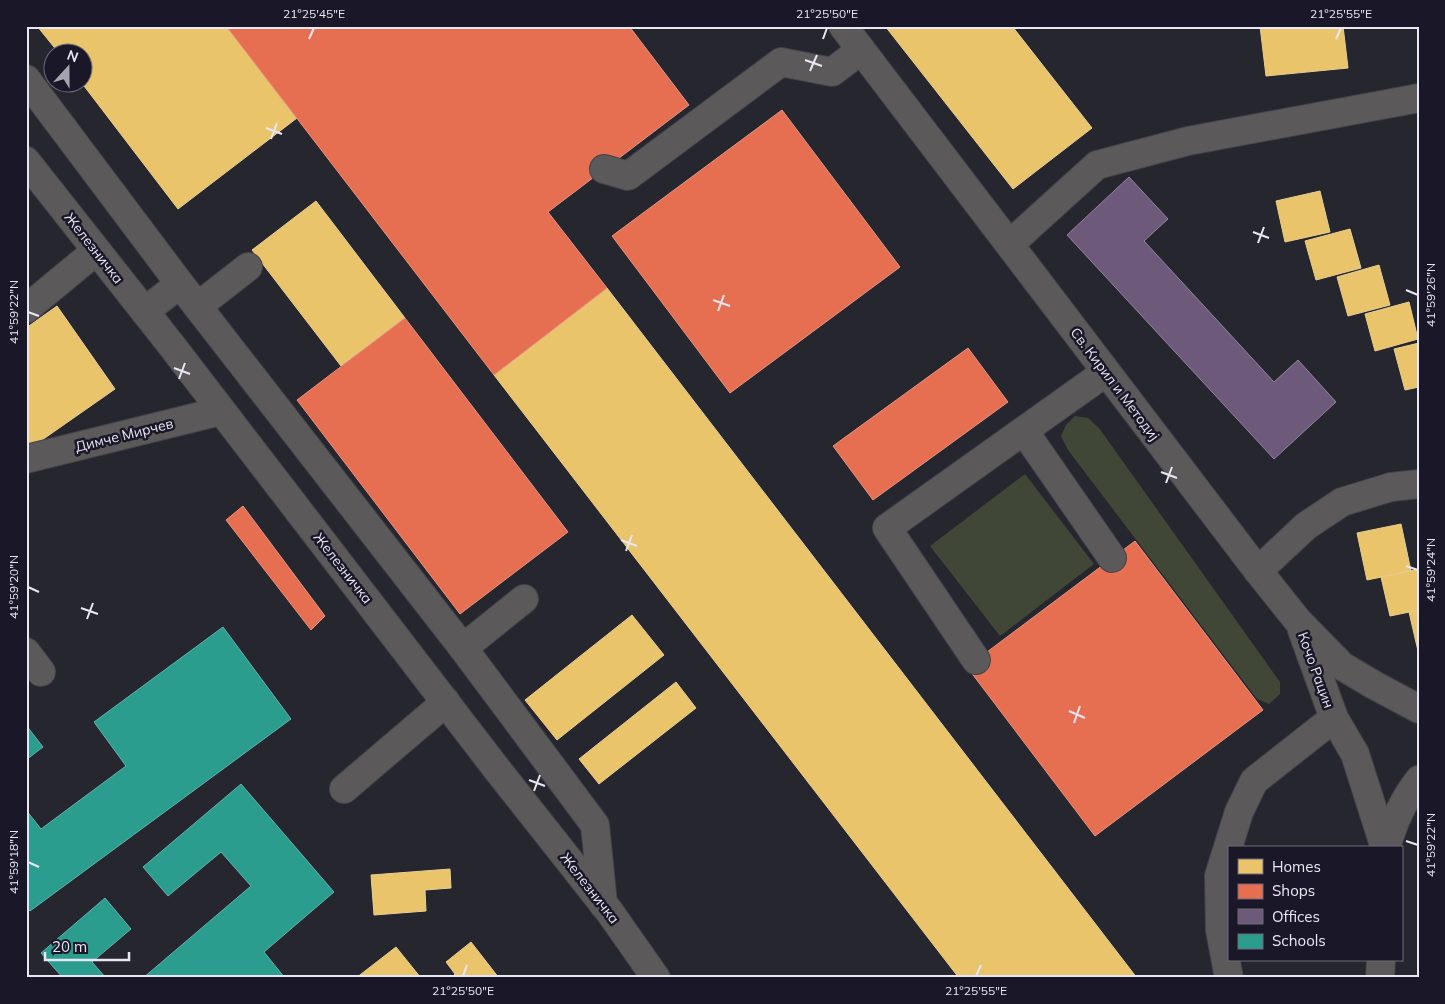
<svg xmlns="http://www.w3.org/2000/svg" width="1445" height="1004" font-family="Mulish,sans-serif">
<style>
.green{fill:#414737}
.homes{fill:#e9c46a;stroke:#e9ce93}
.shops{fill:#e76f51;stroke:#e79382}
.offices{fill:#6d597a;stroke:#92849e}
.schools{fill:#2a9d8f;stroke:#63b3ad}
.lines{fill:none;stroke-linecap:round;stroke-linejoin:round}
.minor-casing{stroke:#42424a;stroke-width:30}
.minor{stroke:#5c595a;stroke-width:28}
.ticks{fill:none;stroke:#e8e7f3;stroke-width:2}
.labels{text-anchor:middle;stroke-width:5;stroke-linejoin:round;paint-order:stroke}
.street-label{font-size:14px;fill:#e8e7f3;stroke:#1a1828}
.neatline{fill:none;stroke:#e8e7f3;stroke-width:2}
.ticks-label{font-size:12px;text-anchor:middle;fill:#e8e7f3}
</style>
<rect width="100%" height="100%" fill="#26262f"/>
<!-- green -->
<g class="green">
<path d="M 1075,416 L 1088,418 L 1099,428 L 1280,682 L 1280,694 L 1269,704 L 1257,699 L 1068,450 L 1061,436 L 1066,425 Z"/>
<path d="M 1025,474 L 1094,564 L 1000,636 L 930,546 Z"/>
</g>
<!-- homes -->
<g class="homes">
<path d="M 37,26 L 226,26 L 297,118 L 178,209 L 81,82 L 82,82 L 82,52 L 58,52 Z"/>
<path d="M 885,26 L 1012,26 L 1092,128 L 1013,189 Z"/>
<path d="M 1260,26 L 1343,26 L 1348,68 L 1266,76 Z"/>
<path d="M 1320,191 L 1330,232 L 1285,242 L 1276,201 Z"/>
<path d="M 316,201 L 405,318 L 341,366 L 252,250 Z"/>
<path d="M 1350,229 L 1361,268 L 1316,280 L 1305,241 Z"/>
<path d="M 1379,265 L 1390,305 L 1348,316 L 1337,277 Z"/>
<path d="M 607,288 L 1137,978 L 959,978 L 494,375 Z"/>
<path d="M 1409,302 L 1418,339 L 1375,351 L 1365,314 Z"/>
<path d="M 57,306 L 115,389 L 32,447 L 26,438 L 26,328 Z"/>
<path d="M 1419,343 L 1419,387 L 1405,390 L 1394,349 Z"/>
<path d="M 1401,524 L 1411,571 L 1367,580 L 1357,533 Z"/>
<path d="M 1419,569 L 1419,610 L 1390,616 L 1381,577 Z"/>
<path d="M 1419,610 L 1419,651 L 1418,651 L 1409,612 Z"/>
<path d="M 632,615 L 664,655 L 557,740 L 525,700 Z"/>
<path d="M 676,682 L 696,708 L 599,784 L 579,759 Z"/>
<path d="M 450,869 L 451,888 L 425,890 L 426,911 L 374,915 L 371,875 Z"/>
<path d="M 471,942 L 499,978 L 451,978 L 455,974 L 446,962 Z"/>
<path d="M 396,947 L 421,978 L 356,978 Z"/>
</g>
<!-- shops -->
<g class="shops">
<path d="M 226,26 L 629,26 L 689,105 L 548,212 L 607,288 L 494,375 Z"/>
<path d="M 782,110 L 900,267 L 730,393 L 612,236 Z"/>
<path d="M 405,318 L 568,532 L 460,614 L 297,400 Z"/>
<path d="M 968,348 L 1008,402 L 873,500 L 833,446 Z"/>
<path d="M 243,506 L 325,616 L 311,630 L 226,520 Z"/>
<path d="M 1135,541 L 1263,710 L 1095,836 L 967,667 Z"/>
</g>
<!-- offices -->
<path class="offices" d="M 1129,177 L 1168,219 L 1144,241 L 1274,382 L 1298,360 L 1336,402 L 1274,459 L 1067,235 Z"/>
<!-- schools -->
<g class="schools">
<path d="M 223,627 L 291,719 L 30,911 L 26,907 L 26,810 L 41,829 L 126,766 L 94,722 Z"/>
<path d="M 26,725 L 43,747 L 26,760 Z"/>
<path d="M 241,784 L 334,892 L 264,952 L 285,978 L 143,978 L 251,886 L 221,852 L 168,896 L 143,867 Z"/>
<path d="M 105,898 L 131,929 L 92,962 L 106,978 L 63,978 L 41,953 Z"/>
</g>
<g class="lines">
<!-- minor casing -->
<g class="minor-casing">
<g id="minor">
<path d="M 843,26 L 1258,571 L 1298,621 L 1342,666 L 1374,685 L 1419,709"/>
<path d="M 26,79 L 180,284 L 463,648 L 595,825 L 603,904"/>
<path d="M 26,161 L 172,346 L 496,768 L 609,911 L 656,978"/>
<path d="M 604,169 L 628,176 L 781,62 L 832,72 L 861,50"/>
<path d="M 1010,244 L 1097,165 L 1188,141 L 1419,98"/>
<path d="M 198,306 L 248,267"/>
<path d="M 26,309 L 96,251"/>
<path d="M 145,311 L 180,284"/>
<path d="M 1024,431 L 1112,558"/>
<path d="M 26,459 L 221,411"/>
<path d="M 1258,571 L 1306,526 L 1342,502 L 1391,487 L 1419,484"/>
<path d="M 1302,630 L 1334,718 L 1355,754 L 1385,848"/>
<path d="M 463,648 L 524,599"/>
<path d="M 26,652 L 41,672"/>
<path d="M 976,660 L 887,528 L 1106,372"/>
<path d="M 344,789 L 446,702"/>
<path d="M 1386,848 C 1393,823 1403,800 1419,780"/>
<path d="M 1229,978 L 1220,930 L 1219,876 L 1239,812 L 1254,781 L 1334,718"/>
<path d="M 1380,978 L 1381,960"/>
</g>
</g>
<!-- minor -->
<use href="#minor" class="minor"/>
</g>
<!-- ticks -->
<path class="ticks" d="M 309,39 L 314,28M 823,39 L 827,28M 1336,39 L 1341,28M 805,60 L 822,66M 810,71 L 817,55M 266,128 L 282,134M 271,139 L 277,123M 1253,232 L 1269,238M 1258,243 L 1264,227M 1406,290 L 1418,295M 713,300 L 730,306M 718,311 L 724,295M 28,312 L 39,316M 174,368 L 190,374M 179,379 L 185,363M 1161,472 L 1177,478M 1166,483 L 1172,467M 621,540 L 637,546M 626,551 L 632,535M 1406,566 L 1418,570M 28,587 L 39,592M 81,608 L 98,614M 87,619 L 93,603M 1069,711 L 1085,718M 1074,723 L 1080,706M 529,780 L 545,786M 534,791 L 540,775M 1406,841 L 1418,845M 28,862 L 39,867M 463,976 L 467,965M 976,976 L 981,965"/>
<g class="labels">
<!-- street labels -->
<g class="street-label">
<text transform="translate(94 248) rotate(52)" y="5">Железничка</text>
<text transform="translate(1115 384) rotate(53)" y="5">Св. Кирил и Методиј</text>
<text transform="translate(124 435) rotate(-14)" y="5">Димче Мирчев</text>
<text transform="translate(343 568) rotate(52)" y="5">Железничка</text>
<text transform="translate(1316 670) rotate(70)" y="5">Кочо Рацин</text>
<text transform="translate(590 888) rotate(52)" y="5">Железничка</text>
</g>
</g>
<!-- border -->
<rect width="1445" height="1004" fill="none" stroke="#1a1828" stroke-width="55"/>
<!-- legend -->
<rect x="1228" y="846" width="175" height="115" fill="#1a1828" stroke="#6c6b79"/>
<rect x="1238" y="859" width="25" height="15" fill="#e9c46a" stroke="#6c6b79"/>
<text x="1272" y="872" font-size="15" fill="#e8e7f3">Homes</text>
<rect x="1238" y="884" width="25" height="15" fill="#e76f51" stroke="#6c6b79"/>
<text x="1272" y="896" font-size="15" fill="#e8e7f3">Shops</text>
<rect x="1238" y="909" width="25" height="15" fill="#6d597a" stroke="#6c6b79"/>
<text x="1272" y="922" font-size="15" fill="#e8e7f3">Offices</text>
<rect x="1238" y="934" width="25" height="15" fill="#2a9d8f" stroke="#6c6b79"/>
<text x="1272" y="946" font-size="15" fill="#e8e7f3">Schools</text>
<!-- north arrow -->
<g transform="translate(68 68) rotate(21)"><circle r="24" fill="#1a1828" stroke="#6c6b79"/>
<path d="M0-4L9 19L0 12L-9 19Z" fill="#a4a3ae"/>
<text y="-8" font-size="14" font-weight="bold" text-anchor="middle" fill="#e8e7f3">N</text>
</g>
<!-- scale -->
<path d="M45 952v8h84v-8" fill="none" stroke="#e8e7f3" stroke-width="2.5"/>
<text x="52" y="952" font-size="15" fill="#e8e7f3" stroke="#1a1828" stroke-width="4" paint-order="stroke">20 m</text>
<rect x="28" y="28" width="1390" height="948" class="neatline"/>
<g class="ticks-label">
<text x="314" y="18">21°25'45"E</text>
<text x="827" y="18">21°25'50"E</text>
<text x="1341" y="18">21°25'55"E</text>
<text transform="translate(1431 295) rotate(-90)" y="4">41°59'26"N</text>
<text transform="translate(14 312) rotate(-90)" y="4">41°59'22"N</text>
<text transform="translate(1431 570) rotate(-90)" y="4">41°59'24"N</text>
<text transform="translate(14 587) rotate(-90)" y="4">41°59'20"N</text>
<text transform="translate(1431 845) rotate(-90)" y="4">41°59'22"N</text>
<text transform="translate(14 862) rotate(-90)" y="4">41°59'18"N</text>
<text x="463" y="995">21°25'50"E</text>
<text x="976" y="995">21°25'55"E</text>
</g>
</svg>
